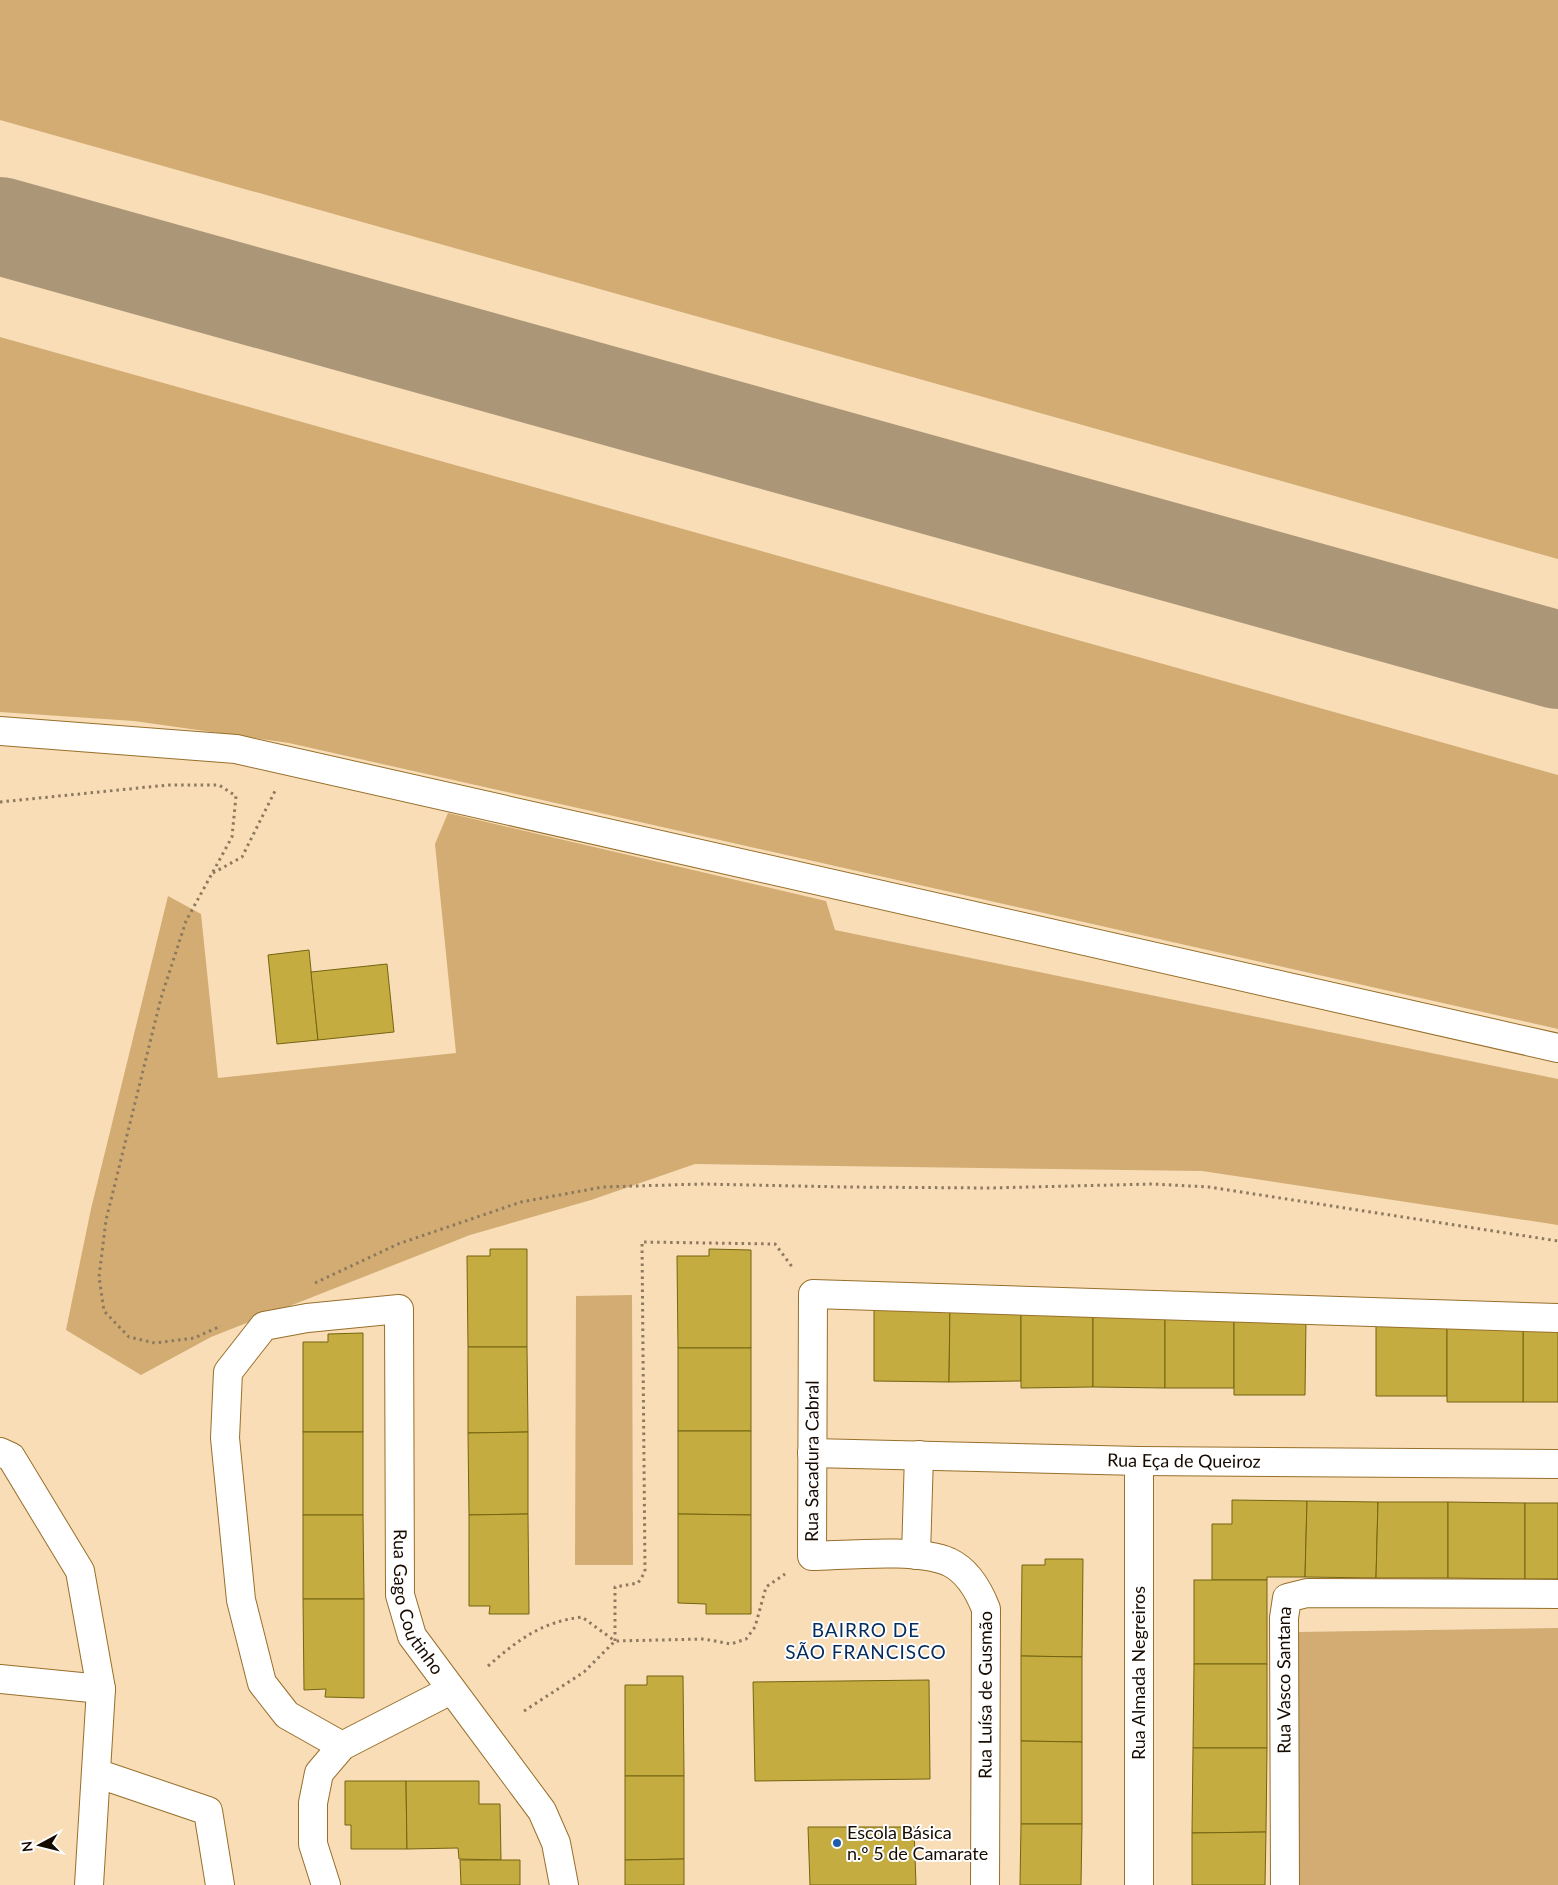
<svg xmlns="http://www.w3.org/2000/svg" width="1558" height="1885" font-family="Lato,sans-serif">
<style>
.green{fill:#d2ac73}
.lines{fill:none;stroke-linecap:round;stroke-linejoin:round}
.taxiway{stroke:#ac9678;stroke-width:98}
.building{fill:#c4ac41;stroke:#756410}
.minor-casing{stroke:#986f2b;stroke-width:30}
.path{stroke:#8d795f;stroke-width:3;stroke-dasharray:2.5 4;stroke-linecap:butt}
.minor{stroke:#fff;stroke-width:28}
.poi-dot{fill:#1e5cad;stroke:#fff;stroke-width:2}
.labels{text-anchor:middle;stroke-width:4;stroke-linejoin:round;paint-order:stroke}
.street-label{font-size:18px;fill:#170b00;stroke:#fff}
.poi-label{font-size:18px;fill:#170b00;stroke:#fff;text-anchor:start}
.neighbourhood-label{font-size:19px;letter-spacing:1px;fill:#052d60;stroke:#fff}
</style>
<rect width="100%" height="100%" fill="#f8ddb6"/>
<!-- green -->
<g class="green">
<path d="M 0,0 L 1558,0 L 1558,559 L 0,120 Z"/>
<path d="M 0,337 L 1558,775 L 1558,1029 L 289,743 L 134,721 L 0,712 Z"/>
<path d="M 448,813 L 826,901 L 835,930 L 1558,1079 L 1558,1225 L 1202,1171 L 695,1164 L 591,1200 L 470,1235 L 211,1337 L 141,1375 L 66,1330 L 91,1209 L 168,896 L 201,914 L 218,1078 L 456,1053 L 435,844 Z"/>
<path d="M 632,1295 L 633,1565 L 575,1565 L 576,1296 Z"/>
<path d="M 1558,1628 L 1558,1885 L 1299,1885 L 1299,1632 Z"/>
</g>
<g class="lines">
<!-- taxiway -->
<path class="taxiway" d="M 0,226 L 1558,660"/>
</g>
<!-- building -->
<g class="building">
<path d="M 309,950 L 318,1040 L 277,1044 L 268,955 Z"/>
<path d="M 387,964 L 394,1032 L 318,1040 L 311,972 Z"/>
<path d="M 490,1249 L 527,1249 L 527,1347 L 468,1347 L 467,1256 L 490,1256 Z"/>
<path d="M 709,1249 L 751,1250 L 751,1348 L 678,1348 L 677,1256 L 709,1256 Z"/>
<path d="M 874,1302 L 950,1302 L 949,1382 L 874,1381 Z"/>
<path d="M 950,1302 L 1021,1303 L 1021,1381 L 949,1382 Z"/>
<path d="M 1021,1309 L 1093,1310 L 1093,1387 L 1021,1388 Z"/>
<path d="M 1093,1310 L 1165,1310 L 1165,1388 L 1093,1387 Z"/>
<path d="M 1165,1310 L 1234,1317 L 1234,1388 L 1165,1388 Z"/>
<path d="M 1234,1317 L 1306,1318 L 1305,1395 L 1234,1395 Z"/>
<path d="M 1376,1319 L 1447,1325 L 1447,1396 L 1376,1396 Z"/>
<rect x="1523" y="1324" width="35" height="78"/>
<path d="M 1523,1324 L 1523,1402 L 1447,1402 L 1447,1325 Z"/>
<path d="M 363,1333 L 363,1432 L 303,1432 L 303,1342 L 328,1342 L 328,1334 Z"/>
<path d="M 468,1347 L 527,1347 L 528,1432 L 468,1433 Z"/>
<rect x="678" y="1348" width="73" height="83"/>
<path d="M 678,1431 L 751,1431 L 751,1515 L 678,1514 Z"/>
<rect x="303" y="1432" width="60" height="83"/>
<path d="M 528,1432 L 528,1514 L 469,1515 L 468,1433 Z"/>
<path d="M 1232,1500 L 1307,1501 L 1305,1577 L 1267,1577 L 1267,1580 L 1212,1580 L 1212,1524 L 1232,1524 Z"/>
<path d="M 1307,1501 L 1378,1502 L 1376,1578 L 1305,1577 Z"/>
<path d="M 1378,1502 L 1448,1502 L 1448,1578 L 1376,1578 Z"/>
<path d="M 1448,1502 L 1525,1503 L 1525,1579 L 1448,1578 Z"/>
<rect x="1525" y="1503" width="33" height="76"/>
<path d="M 528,1514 L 529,1614 L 489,1614 L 490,1606 L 469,1606 L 469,1515 Z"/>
<path d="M 678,1514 L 751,1515 L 751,1614 L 706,1614 L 706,1604 L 678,1603 Z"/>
<path d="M 303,1515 L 363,1515 L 364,1599 L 303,1599 Z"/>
<path d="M 1045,1559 L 1083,1559 L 1082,1657 L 1021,1656 L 1022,1565 L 1045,1565 Z"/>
<rect x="1194" y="1580" width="73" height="84"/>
<path d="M 303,1599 L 364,1599 L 364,1698 L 325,1697 L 326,1689 L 304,1690 Z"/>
<path d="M 1021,1656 L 1082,1657 L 1082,1742 L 1021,1741 Z"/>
<path d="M 1194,1664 L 1267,1664 L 1267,1748 L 1193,1748 Z"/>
<path d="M 647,1676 L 683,1676 L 684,1776 L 625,1776 L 625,1685 L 647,1685 Z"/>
<path d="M 929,1680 L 930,1779 L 755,1781 L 753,1682 Z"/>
<path d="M 1021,1741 L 1082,1742 L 1082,1824 L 1021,1824 Z"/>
<path d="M 1193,1748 L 1267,1748 L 1266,1832 L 1192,1833 Z"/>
<path d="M 625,1776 L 684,1776 L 684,1859 L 625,1860 Z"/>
<path d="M 345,1781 L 406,1781 L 407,1849 L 351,1849 L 351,1825 L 345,1825 Z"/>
<path d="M 406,1781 L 479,1781 L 479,1804 L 500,1804 L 501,1860 L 459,1859 L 458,1848 L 407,1849 Z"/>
<path d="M 1021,1824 L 1082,1824 L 1081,1885 L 1020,1885 Z"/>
<path d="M 808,1827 L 914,1827 L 916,1885 L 810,1885 Z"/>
<path d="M 1266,1832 L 1265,1885 L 1192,1885 L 1192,1833 Z"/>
<path d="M 684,1859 L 684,1885 L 625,1885 L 625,1860 Z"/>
<path d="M 460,1860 L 520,1860 L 520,1885 L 461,1885 Z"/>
</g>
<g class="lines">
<!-- minor casing -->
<g class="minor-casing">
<g id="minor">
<path d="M 0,731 L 236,749 L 1558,1048"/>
<path d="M 0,1452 L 11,1457 L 80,1571 L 101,1689 L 89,1885"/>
<path id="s1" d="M 812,1453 L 1139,1461 L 1558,1464"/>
<path d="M 916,1555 L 919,1455"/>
<path d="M 0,1679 L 101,1689"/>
<path id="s2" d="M 342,1746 L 287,1715 L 262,1683 L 241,1600 L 225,1438 L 228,1372 L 264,1326 L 307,1318 L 399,1309 L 400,1595 L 412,1636 L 542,1811 L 556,1843 L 564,1885"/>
<path d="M 96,1773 L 208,1811 L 220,1885"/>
<path d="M 326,1885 L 313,1844 L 313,1803 L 319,1773 L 342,1746 L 451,1690"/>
<path id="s3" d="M 985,1885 L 986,1609 C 979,1591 968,1571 949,1562 C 917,1548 849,1555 812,1556 L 813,1294 L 1558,1318"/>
<path d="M 1139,1885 L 1139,1461"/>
<path id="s4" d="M 1285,1885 L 1284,1618 L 1287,1598 L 1307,1593 L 1558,1594"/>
</g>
</g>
<!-- path -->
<g class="path">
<path d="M 0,802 L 168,785 L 219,785 L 236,796 L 232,837 L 186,921 L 161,998 L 106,1220 L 99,1277 L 104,1311 L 129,1337 L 155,1343 L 194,1338 L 221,1326"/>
<path d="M 213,873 L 242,857 L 275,791"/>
<path d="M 315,1283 L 398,1244 L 521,1202 L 603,1187 L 702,1184 L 845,1187 L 989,1188 L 1153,1184 L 1209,1187 L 1558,1241"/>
<path d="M 615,1641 L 615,1587 L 638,1583 L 645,1572 L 642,1242 L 775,1244 L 793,1268"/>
<path d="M 488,1666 C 518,1640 541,1622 582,1617 L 615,1641"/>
<path d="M 524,1711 L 584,1672 L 615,1641 L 704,1639 L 731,1644 L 746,1639 L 755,1627 L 766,1587 L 785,1574"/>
</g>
<!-- minor -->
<use href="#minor" class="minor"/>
</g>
<!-- markers -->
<circle class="poi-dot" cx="837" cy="1843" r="5"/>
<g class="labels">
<!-- street labels -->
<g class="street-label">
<text dy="6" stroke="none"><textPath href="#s1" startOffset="372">Rua Eça de Queiroz</textPath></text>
<text dy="6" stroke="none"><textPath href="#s3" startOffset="570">Rua Sacadura Cabral</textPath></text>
<text dy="6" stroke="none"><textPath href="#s2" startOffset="910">Rua Gago Coutinho</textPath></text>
<text transform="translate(1139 1673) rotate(-90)" y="6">Rua Almada Negreiros</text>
<text dy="6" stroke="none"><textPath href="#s4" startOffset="205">Rua Vasco Santana</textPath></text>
<text dy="6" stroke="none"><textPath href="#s3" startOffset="190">Rua Luísa de Gusmão</textPath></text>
</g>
<!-- poi labels -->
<g class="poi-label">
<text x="847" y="1839">Escola Básica<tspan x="847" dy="21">n.º 5 de Camarate</tspan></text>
</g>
<!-- neighbourhood labels -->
<g class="neighbourhood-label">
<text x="866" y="1637">BAIRRO DE<tspan x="866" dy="22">SÃO FRANCISCO</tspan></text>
</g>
</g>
<!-- north arrow -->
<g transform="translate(40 1845) rotate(263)" stroke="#ffffff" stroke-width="4" paint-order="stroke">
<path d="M0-4L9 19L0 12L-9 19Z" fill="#170b00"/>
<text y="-8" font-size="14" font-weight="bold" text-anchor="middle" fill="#170b00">N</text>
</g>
</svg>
